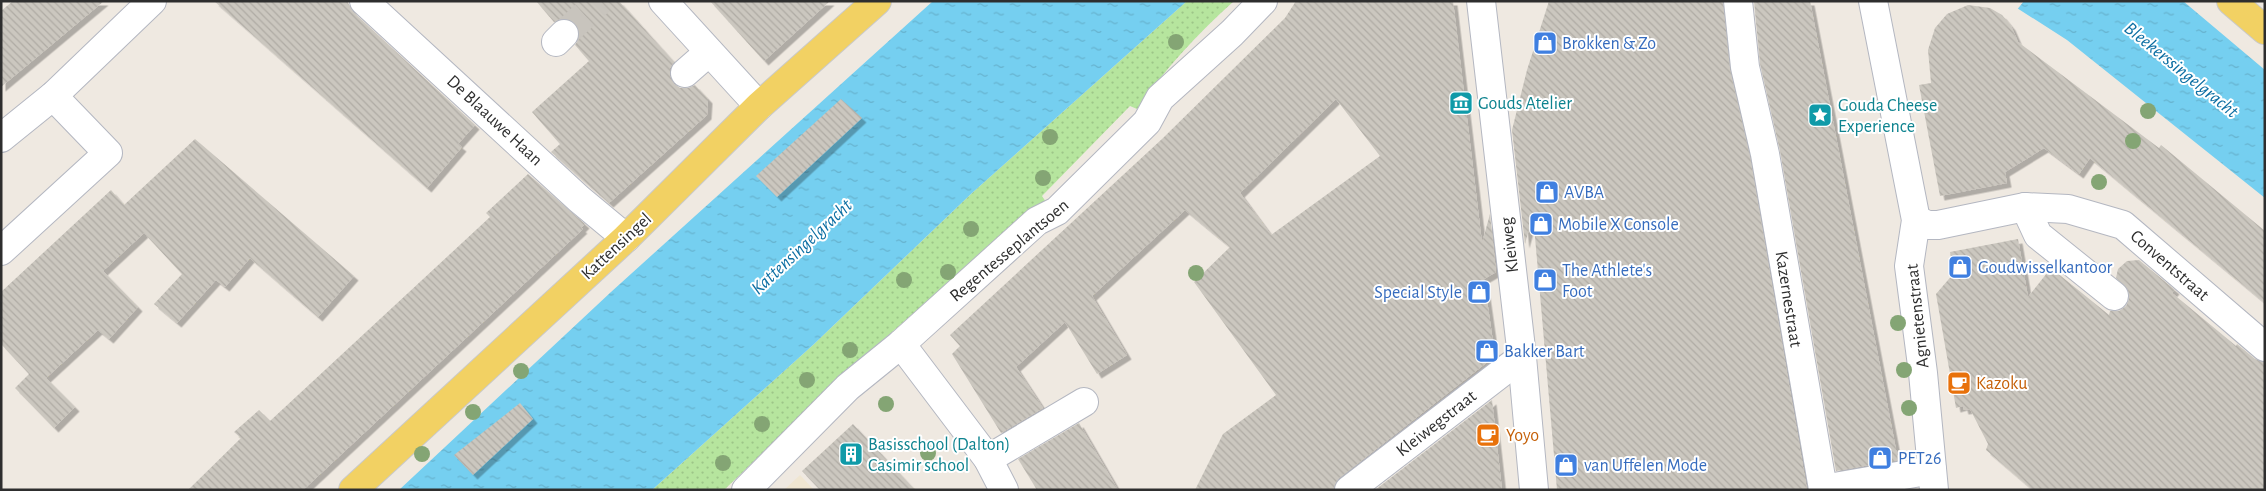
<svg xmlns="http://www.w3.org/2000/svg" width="2266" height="491" font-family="'Alegreya Sans',sans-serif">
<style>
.education{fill:#f0e6d1}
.grass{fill:url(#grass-dots)}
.water{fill:url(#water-ripples)}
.pier{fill:#efe9e1}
.building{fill:url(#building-back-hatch);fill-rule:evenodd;filter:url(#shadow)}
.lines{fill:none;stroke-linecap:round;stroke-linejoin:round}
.minor-tunnel{stroke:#c8c4bd;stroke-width:28;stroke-dasharray:28 14;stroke-linecap:butt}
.minor-casing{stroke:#b4b7c1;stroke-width:30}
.major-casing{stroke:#c9c9c9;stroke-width:30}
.minor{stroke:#fff;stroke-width:28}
.major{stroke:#f2d163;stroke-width:28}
.tree{fill:#84a574}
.labels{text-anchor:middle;stroke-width:4;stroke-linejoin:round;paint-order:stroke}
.shop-label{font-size:18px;fill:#366cbe;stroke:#fff;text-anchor:start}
.culture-label{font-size:18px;fill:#0d838f;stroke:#fff;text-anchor:start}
.street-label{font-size:18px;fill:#2e2e2e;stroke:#fff}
.food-label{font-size:18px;fill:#c56008;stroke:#fff;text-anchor:start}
.water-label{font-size:19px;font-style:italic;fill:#0d6fa3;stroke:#fff}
</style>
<defs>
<pattern id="grass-dots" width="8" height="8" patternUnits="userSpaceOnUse" patternTransform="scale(1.25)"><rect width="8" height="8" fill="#b6e59e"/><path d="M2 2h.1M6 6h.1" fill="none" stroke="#9dc588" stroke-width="1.8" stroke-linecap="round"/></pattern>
<pattern id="water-ripples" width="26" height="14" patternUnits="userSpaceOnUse" patternTransform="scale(1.25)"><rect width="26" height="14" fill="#75cff0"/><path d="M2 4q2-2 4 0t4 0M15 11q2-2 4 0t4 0" fill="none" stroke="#66b2ce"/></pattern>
<pattern id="building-back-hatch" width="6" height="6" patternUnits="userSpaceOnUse" patternTransform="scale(1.25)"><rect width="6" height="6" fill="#cbc7bf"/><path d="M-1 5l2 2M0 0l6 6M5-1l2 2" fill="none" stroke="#afaba4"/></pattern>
<filter id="shadow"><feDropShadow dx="4.5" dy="4.5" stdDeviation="0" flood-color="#0004"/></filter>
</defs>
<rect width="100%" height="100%" fill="#efe9e1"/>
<!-- education -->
<path class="education" d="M 800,475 L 814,490 L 784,490 Z"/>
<!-- grass -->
<path class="grass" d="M 1187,1 L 1234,1 C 1197,34 1165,69 1137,109 L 1130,106 L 1042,196 L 1046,202 L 1027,213 L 840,378 L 724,490 L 652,490 L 813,345 L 972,193 Z"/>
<!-- water -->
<g class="water">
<path d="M 933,1 L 1187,1 L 972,193 L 813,345 L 652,490 L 399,490 L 611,292 Z"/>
<path d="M 2006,1 L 2183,1 L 2265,70 L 2265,198 L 2067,40 Z"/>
</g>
<!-- pier -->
<path class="pier" d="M 2003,1 L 2024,1 L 2016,11 Z"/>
<!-- building -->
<g class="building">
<path d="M 13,1 L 104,1 L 1,87 L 1,11 Z"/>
<path d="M 214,1 L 347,1 L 353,12 L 475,125 L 458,144 L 462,147 L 427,188 Z"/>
<path d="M 536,1 L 619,1 L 674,62 L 670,68 L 670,76 L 674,84 L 680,88 L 688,88 L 695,85 L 708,99 L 707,115 L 609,203 L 551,152 L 560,144 L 532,112 L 589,61 L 575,45 L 579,38 L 579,30 L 575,23 L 568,19 L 560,19 L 554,22 Z"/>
<path d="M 710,1 L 830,1 L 764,61 Z"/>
<path d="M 1296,1 L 1453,1 L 1482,243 L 1490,214 L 1496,272 L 1484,279 L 1495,356 L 1339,478 L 1335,484 L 1334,490 L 1195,490 L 1223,434 L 1276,395 L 1194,282 L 1230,247 L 1185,210 L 1092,296 L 1127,355 L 1097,374 L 1065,322 L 1016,367 L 1043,408 L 1001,433 L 952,354 L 960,346 L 950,335 L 1162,139 L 1285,18 ZM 1336,99 L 1380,156 L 1271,235 L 1240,193 Z"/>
<path d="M 1549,1 L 1723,1 L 1730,70 L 1750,157 L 1807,490 L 1557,490 L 1533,214 L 1525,244 L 1512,130 L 1527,70 Z"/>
<path d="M 1754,1 L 1810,1 L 1898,460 L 1836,471 L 1780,151 L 1760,64 Z"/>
<path d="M 1968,5 L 1990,8 L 2002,15 L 2011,26 L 2018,42 L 2159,148 L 2161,145 L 2265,231 L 2265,303 L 2090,158 L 2079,174 L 2044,148 L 2005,172 L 2007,183 L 1940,196 L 1919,85 L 1931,83 L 1928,50 L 1935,28 L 1947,14 Z"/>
<path d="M 841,99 L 862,118 L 777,197 L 756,176 Z"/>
<path d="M 195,139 L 354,276 L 318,317 L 250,258 L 225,287 L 216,280 L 177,323 L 154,304 L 182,274 L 144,233 L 103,271 L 138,307 L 109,339 L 98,330 L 46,378 L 75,407 L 54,428 L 15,388 L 29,374 L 1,344 L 1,292 L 111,190 L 124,205 Z"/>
<path d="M 528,174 L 585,224 L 581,228 L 583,229 L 303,490 L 188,490 L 241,438 L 234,432 L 259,410 L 270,421 L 490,217 L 486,213 Z"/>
<path d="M 2018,239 L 2028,297 L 2051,268 L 2109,315 L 2110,311 L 2119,311 L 2126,306 L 2129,299 L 2128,290 L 2116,278 L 2118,269 L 2127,261 L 2139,260 L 2175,290 L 2172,293 L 2236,346 L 2237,344 L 2255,359 L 2265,362 L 2265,490 L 2033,490 L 1986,450 L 1988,444 L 1970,409 L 1964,410 L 1963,406 L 1956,408 L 1936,294 L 1954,273 L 1950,252 Z"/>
<path d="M 1492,400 L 1502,490 L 1375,490 Z"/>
<path d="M 520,403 L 533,419 L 473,475 L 454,455 Z"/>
<path d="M 1079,423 L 1118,490 L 1037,490 L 1018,459 Z"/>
<path d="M 853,424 L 915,490 L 820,490 L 802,471 Z"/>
</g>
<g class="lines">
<!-- minor-tunnel -->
<path class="minor-tunnel" d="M 564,34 L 600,1"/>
<!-- minor casing -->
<g class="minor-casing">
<g id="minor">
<path d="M 364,1 L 579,199 L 626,238"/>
<path d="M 663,1 L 759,106"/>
<path d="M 1481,1 L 1522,357 L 1534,490"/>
<path d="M 1738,1 L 1745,67 L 1765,154 L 1823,489 L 1932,470"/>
<path d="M 1873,1 L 1916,220 L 1909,266 L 1923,373 L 1934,490"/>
<path d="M 556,42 L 564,34"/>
<path d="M 685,73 L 709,52"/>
<path d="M 1,138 L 53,96 L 152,1"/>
<path d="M 2025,207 L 2038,235 L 2114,296"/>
<path d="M 1916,220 L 1928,225 L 1938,225 L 2025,207 L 2068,209 L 2123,225 L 2265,347"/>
<path d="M 1,251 L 108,153 L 53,96"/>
<path d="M 901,344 L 988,459 L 1004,490"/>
<path d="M 988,459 L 1084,402"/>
<path d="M 746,490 L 848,387 L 901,344 L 1037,221 L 1057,211 L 1147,122 L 1160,98 L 1232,33 L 1263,1"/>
<path d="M 1349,490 L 1522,357"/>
</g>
</g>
<!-- major casing -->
<g class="major-casing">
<g id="major">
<path d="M 2231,1 L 2265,30"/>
<path d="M 353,490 L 626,238 L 759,106 L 877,1"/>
</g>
</g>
<!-- minor -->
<use href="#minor" class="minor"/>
<!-- major -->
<use href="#major" class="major"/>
</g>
<!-- trees -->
<g class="tree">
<circle cx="1176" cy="42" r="8"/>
<circle cx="2148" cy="111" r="8"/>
<circle cx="1050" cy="137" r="8"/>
<circle cx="2133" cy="141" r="8"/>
<circle cx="1043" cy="178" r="8"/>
<circle cx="2099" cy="182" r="8"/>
<circle cx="971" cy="229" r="8"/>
<circle cx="948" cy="272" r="8"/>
<circle cx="1196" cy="273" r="8"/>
<circle cx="904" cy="280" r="8"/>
<circle cx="1898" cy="323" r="8"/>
<circle cx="850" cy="350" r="8"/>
<circle cx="1904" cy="370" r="8"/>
<circle cx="521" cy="371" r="8"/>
<circle cx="807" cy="380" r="8"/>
<circle cx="886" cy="404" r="8"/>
<circle cx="1909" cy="408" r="8"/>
<circle cx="473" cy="412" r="8"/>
<circle cx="762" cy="424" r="8"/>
<circle cx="928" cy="453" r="8"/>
<circle cx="422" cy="454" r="8"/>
<circle cx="723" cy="463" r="8"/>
</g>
<!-- icons -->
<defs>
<g id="shop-square" transform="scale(1.25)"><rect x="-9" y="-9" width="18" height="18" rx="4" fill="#3f7fe0" stroke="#fff"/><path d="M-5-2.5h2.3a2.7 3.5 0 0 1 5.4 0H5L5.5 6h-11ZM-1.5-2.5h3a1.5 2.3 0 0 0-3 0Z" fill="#fff"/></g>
<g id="museum-square" transform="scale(1.25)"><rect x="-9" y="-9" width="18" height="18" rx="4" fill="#0f9aa8" stroke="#fff"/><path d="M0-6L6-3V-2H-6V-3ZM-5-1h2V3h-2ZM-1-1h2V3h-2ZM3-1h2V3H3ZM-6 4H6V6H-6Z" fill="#fff"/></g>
<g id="sight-square" transform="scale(1.25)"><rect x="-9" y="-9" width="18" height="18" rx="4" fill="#0f9aa8" stroke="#fff"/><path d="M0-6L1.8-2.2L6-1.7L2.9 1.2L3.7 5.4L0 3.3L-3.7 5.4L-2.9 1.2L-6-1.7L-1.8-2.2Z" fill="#fff"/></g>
<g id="cafe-square" transform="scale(1.25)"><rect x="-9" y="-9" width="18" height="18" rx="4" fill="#e8710a" stroke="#fff"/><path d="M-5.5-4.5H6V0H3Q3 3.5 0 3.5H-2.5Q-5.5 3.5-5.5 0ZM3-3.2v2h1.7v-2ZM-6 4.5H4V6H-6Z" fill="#fff"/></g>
<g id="building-square" transform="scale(1.25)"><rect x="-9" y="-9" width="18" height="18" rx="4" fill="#0f9aa8" stroke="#fff"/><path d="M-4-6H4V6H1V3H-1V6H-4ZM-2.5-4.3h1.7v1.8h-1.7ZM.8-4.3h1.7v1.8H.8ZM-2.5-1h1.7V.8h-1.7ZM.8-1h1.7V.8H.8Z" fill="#fff"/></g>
</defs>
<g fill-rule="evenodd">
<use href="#shop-square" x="1545" y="43"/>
<use href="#museum-square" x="1461" y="103"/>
<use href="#sight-square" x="1820" y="115"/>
<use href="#shop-square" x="1547" y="192"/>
<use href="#shop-square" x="1541" y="224"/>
<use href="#shop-square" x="1960" y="267"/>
<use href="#shop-square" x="1545" y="280"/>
<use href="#shop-square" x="1479" y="292"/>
<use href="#shop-square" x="1487" y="351"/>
<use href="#cafe-square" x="1959" y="383"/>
<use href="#cafe-square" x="1488" y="435"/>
<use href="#building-square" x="851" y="454"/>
<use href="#shop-square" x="1880" y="458"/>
<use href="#shop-square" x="1566" y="465"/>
</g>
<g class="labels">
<!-- shop labels -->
<g class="shop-label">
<text x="1562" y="49">Brokken &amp; Zo</text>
<text x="1564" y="198">AVBA</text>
<text x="1558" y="230">Mobile X Console</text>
<text x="1978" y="273">Goudwisselkantoor</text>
<text x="1562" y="276">The Athlete's<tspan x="1562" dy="21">Foot</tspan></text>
<text x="1462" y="298" text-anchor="end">Special Style</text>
<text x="1504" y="357">Bakker Bart</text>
<text x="1898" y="464">PET26</text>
<text x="1584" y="471">van Uffelen Mode</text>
</g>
<!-- culture labels -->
<g class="culture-label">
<text x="1478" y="109">Gouds Atelier</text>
<text x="1838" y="111">Gouda Cheese<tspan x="1838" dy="21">Experience</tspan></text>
<text x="868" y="450">Basisschool (Dalton)<tspan x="868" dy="21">Casimir school</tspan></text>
</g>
<!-- street labels -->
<g class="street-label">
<text transform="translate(495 120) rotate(43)" y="6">De Blaauwe Haan</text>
<text transform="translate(1509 245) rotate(-97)" y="6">Kleiweg</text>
<text transform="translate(616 246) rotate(-43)" y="6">Kattensingel</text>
<text transform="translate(1009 250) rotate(-40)" y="6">Regentesseplantsoen</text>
<text transform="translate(2170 265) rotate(41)" y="6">Conventstraat</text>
<text transform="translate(1789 299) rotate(81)" y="6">Kazernestraat</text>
<text transform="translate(1917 316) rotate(-96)" y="6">Agnietenstraat</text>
<text transform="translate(1436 423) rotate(-38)" y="6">Kleiwegstraat</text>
</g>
<!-- food labels -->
<g class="food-label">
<text x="1976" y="389">Kazoku</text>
<text x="1506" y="441">Yoyo</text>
</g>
<!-- water labels -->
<g class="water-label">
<text transform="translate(2182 69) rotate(39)" y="7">Bleekerssingelgracht</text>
<text transform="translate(801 246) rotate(-43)" y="7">Kattensingelgracht</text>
</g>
</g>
<!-- border -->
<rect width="2266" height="491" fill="none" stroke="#2e2e2e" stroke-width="5"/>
</svg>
